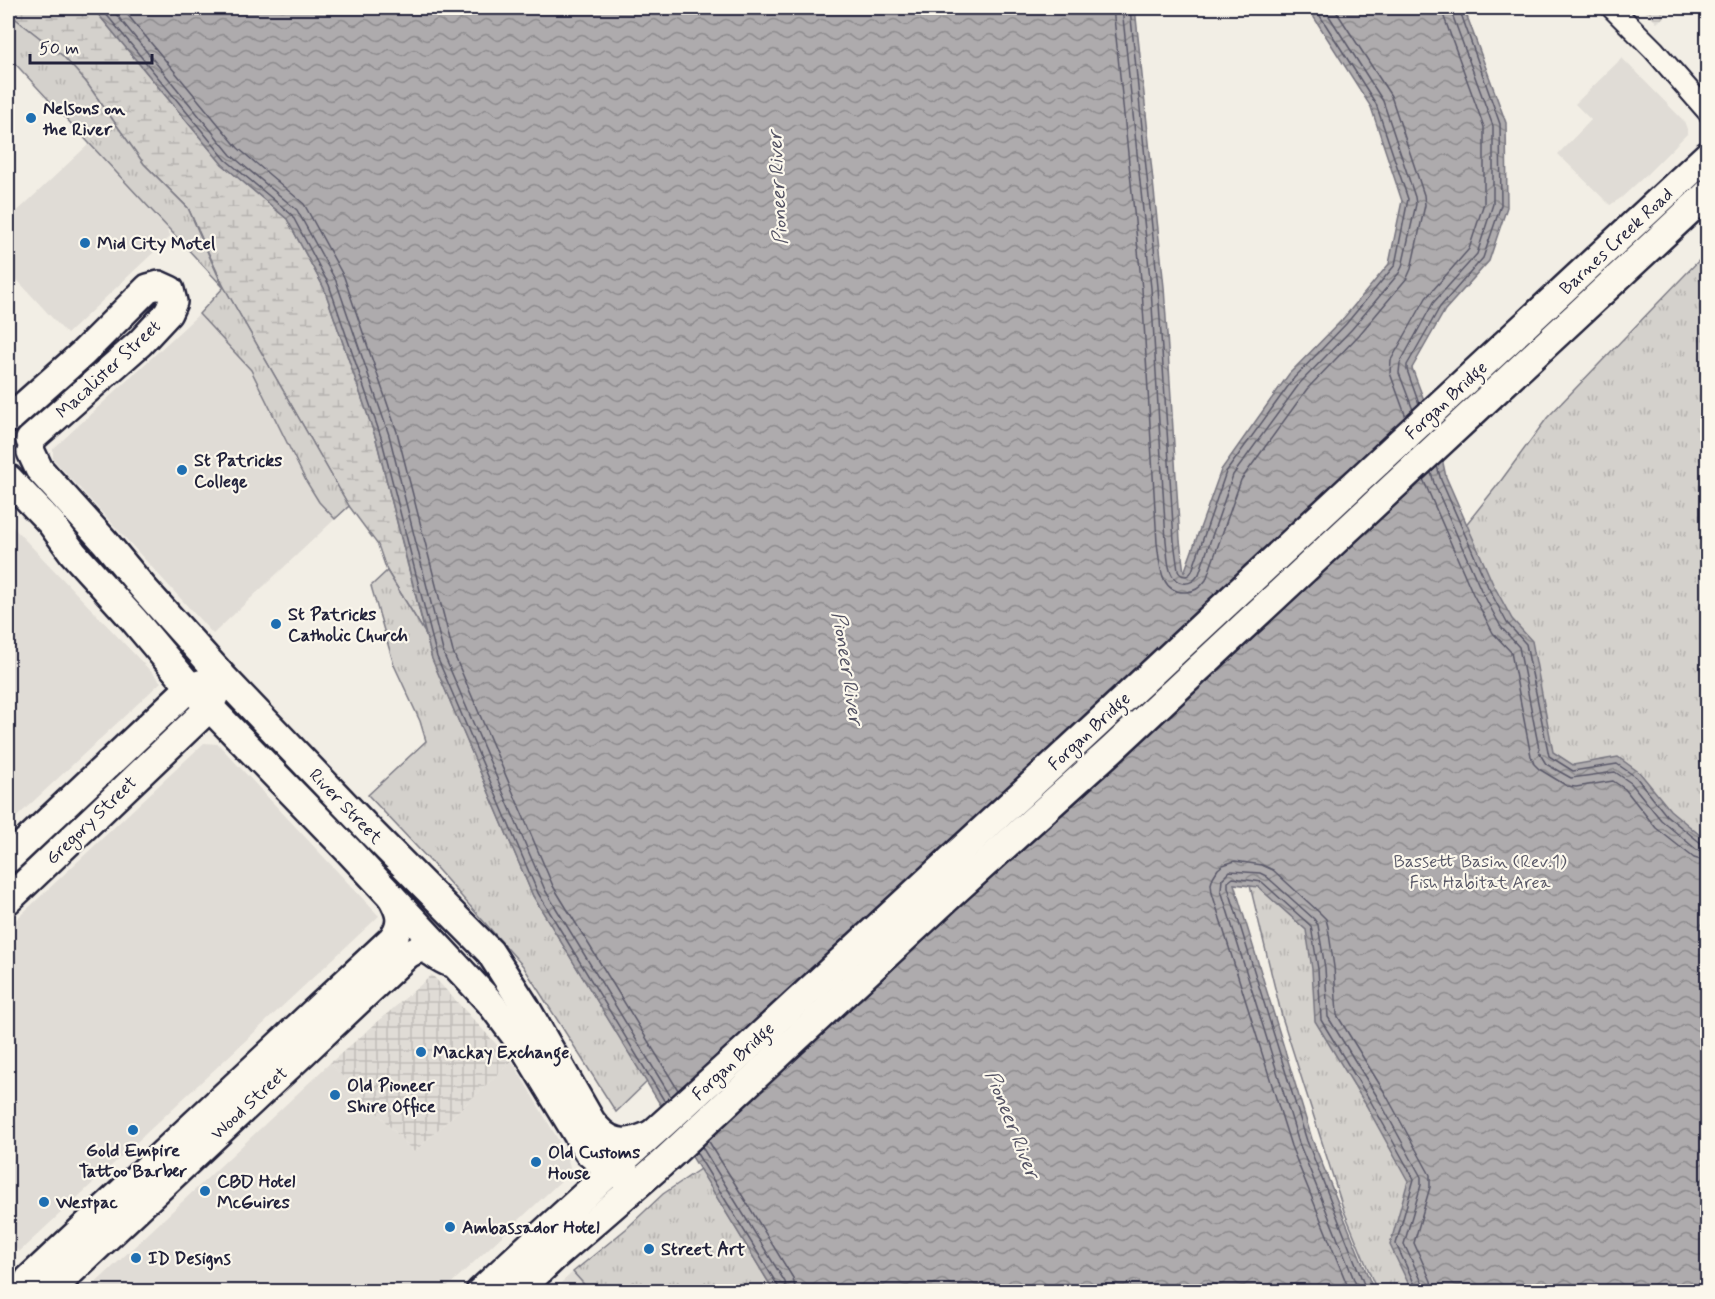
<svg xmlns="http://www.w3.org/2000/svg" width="1715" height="1299" font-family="Mynerve,sans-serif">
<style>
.built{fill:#e0dcd6}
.industrial{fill:url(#industrial-grid)}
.wetland{fill:url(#wetland-marsh);stroke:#7b7a84;stroke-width:1.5}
.park{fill:url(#park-tufts);stroke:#7b7a84;stroke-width:1.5}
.water{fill:url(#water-waves);stroke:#76747f;stroke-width:1.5}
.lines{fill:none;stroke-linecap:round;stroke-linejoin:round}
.shore{stroke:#5a5969;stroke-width:1.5}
.street-casing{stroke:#22223b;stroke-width:24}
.secondary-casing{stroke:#22223b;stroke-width:32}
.street{stroke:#fbf7ec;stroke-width:20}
.secondary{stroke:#fbf7ec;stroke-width:27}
.poi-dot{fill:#1f6fb2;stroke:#fbf7ec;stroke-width:2}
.labels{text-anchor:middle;stroke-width:4.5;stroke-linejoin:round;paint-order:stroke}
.poi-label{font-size:18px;font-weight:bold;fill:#22223b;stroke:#fbf7ec;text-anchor:start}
.street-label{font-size:18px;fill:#22223b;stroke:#fbf7ec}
.park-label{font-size:18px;fill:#575766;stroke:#fbf7ec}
.water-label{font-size:20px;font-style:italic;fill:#535263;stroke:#fbf7ec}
</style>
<defs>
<pattern id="industrial-grid" width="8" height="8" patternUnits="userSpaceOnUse" patternTransform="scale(1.5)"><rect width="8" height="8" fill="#e0dcd6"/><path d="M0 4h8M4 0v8" fill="none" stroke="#c0bcb9"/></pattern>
<pattern id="wetland-marsh" width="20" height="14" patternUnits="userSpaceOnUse" patternTransform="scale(1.5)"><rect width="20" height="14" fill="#d4d1cc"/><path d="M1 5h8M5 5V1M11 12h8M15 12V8" fill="none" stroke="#b6b3b0"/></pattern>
<pattern id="park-tufts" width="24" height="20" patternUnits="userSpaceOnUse" patternTransform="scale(1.5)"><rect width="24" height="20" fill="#d4d1cc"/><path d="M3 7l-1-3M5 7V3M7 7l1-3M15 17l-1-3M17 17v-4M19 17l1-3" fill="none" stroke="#b6b3b0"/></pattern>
<pattern id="water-waves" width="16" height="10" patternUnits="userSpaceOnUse" patternTransform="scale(1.5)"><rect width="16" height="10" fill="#aeabad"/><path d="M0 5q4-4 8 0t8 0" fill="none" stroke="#8d8b8e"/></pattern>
</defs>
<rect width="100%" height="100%" fill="#f2eee5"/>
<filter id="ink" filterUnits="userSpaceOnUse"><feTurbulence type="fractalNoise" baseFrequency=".0167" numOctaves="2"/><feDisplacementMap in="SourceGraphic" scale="12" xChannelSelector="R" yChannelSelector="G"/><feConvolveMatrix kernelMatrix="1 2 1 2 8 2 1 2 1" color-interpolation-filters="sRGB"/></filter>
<g filter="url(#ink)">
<!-- built -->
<g class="built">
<path d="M 1622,58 L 1684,121 L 1687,129 L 1687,134 L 1647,174 L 1621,198 L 1610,205 L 1558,154 L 1591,120 L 1575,104 Z"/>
<path d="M 90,143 L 165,224 L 170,237 L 67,334 L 8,270 L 8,220 Z"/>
<path d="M 199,314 L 251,370 L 306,481 L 319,502 L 335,519 L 213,634 L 53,459 L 53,449 Z"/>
<path d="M 8,522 L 161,682 L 8,825 Z"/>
<path d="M 204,743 L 218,744 L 379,916 L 19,1252 L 8,1240 L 8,927 Z"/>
<path d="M 512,1061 L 567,1155 L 570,1168 L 563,1179 L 443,1291 L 86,1292 L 330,1063 L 414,1152 Z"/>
<path d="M 573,1272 L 590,1291 L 551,1292 Z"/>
</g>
<!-- industrial -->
<g class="industrial">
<path d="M 1642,8 L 1674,8 L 1657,23 Z"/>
<path d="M 432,975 L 512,1061 L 414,1152 L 330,1063 Z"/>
</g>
<!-- wetland -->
<path class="wetland" d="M 8,8 L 93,8 L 222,164 L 287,219 L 324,288 L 376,439 L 425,633 L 387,571 L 378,545 L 349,506 L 224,287 L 188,208 L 144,164 L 86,82 L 63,56 L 8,13 Z"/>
<!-- park -->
<g class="park">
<path d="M 8,13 L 63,56 L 86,82 L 144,164 L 188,208 L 223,287 L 8,56 Z"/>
<path d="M 1707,252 L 1707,1291 L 1377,1291 L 1344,1211 L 1282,1017 L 1233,816 L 1500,482 L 1547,418 Z"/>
<path d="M 224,287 L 349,506 L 335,519 L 319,502 L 306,481 L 251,370 L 199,314 Z"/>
<path d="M 387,571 L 425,633 L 432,658 L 533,896 L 647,1082 L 616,1112 L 523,966 L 431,862 L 368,795 L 426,741 L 420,721 L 394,665 L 371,586 Z"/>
<path d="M 700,1169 L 774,1291 L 590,1291 L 573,1272 L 626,1229 L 663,1194 Z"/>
</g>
<!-- water -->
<path class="water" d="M 93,8 L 1135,8 L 1164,287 L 1180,540 L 1184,573 L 1221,470 L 1289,374 L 1342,320 L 1389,264 L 1402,201 L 1371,107 L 1308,8 L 1464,8 L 1506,123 L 1507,207 L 1489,261 L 1445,310 L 1412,368 L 1437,435 L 1446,477 L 1493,584 L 1512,619 L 1532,641 L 1553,752 L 1573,765 L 1618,757 L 1640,773 L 1670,810 L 1707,841 L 1707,1291 L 1412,1291 L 1390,1245 L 1408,1181 L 1366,1105 L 1315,1021 L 1312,969 L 1306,930 L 1258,887 L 1234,884 L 1312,1139 L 1374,1291 L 774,1291 L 533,896 L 432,659 L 376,439 L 324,288 L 287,219 L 222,164 Z"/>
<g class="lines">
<!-- shore -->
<g class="shore">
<path d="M 101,8 L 226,160 L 292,215 L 329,285 L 381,437 L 437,657 L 538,893 L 665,1102"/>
<path d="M 111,8 L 231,155 L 297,210 L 336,281 L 389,435 L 444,655 L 545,890 L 671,1097"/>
<path d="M 122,8 L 238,148 L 304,204 L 344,277 L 397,432 L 453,652 L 553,886 L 678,1090"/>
<path d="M 1113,8 L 1142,289 L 1157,543 C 1160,562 1159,594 1186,592 C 1195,592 1201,587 1206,580 L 1241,480 L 1307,389 L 1359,335 L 1407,278 L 1411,269 L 1425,205 L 1424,195 L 1391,96 L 1334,8"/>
<path d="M 1122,8 L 1151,288 L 1166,541 C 1168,554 1166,581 1183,583 C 1191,584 1195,580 1199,574 L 1233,475 L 1300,383 L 1352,329 L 1399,273 L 1402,267 L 1416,204 L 1415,197 L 1383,101 L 1324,8"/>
<path d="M 1130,8 L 1158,287 L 1174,541 L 1178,571 C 1181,577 1188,578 1192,571 L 1226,472 L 1294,378 L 1346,324 L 1395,265 L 1408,199 L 1376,104 L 1315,8"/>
<path d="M 1419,404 L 1407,370 L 1407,365 L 1440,307 L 1483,258 L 1501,205 L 1500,124 L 1459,8"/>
<path d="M 1413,410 L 1399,373 L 1400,363 L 1433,303 L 1477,254 L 1493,204 L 1493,126 L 1452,14 L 1451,8"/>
<path d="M 1406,417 L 1390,373 L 1391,360 L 1426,298 L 1469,249 L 1484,203 L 1484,127 L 1444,17 L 1442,8"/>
<path d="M 1437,466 L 1441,480 L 1488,587 L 1507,623 L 1526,644 L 1549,756 L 1573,771 L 1617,764 L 1636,777 L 1666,815 L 1702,844 L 1708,845"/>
<path d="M 1431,472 L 1434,483 L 1481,590 L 1501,627 L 1519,647 L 1540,754 L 1546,764 L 1571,778 L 1615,772 L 1631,783 L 1661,820 L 1697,850 L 1708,853"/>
<path d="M 1423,479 L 1473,594 L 1493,633 L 1511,652 L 1531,756 L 1534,764 L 1539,769 L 1567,786 L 1576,787 L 1613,781 L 1625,789 L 1656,828 L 1694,858 L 1708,862"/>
<path d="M 708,1140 L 793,1278 L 796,1292"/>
<path d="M 702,1147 L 785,1282 L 787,1292"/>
<path d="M 696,1152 L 778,1286 L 779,1292"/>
<path d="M 1350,1292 L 1291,1146 L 1212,893 L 1211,884 L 1213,877 L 1218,869 L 1223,865 L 1235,861 L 1262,865 L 1273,870 L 1320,913 L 1326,919 L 1328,927 L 1334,967 L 1337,1015 L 1385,1093 L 1430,1175 L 1430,1187 L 1414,1243 L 1431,1281 L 1433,1292"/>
<path d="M 1359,1292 L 1299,1143 L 1221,890 L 1222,879 L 1230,871 L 1260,873 L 1266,876 L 1314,919 L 1318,925 L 1325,968 L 1328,1017 L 1378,1098 L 1421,1177 L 1421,1185 L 1404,1244 L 1423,1284 L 1424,1292"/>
<path d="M 1367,1292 L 1307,1141 L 1228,887 L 1228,882 L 1233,878 L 1262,882 L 1311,926 L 1318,969 L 1321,1020 L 1371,1102 L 1414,1179 L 1396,1244 L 1416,1287 L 1417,1292"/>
</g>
<!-- street casing -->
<g class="street-casing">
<path id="street" d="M 1612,8 L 1654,50 L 1708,112"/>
</g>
<!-- secondary casing -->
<g class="secondary-casing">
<g id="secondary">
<path d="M 9,419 L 82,354 L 148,288 L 159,285 L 170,290 L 173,302 L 168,313 L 140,343 L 30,440"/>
<path d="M 31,452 L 39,469 L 105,542 L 144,589 L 223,677 L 372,833 L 490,952 L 526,1008 L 591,1121 C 608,1145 625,1147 650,1135"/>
<path d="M 9,479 L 51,523 L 73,553 L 133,619 L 190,687 L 349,851 L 489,1001 L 525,1049 L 588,1152 L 611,1171 L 622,1176 L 628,1176"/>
<path d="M 8,859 L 190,687 L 207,682"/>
<path d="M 8,900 L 209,708 L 216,692"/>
<path d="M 29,1279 L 392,939 C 404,923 401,913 391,896"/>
<path d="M 49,1292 L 407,955 C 427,941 431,955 448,962"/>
<path d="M 480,1292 C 568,1209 658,1129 747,1048 C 1068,751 1389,455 1708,155"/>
<path d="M 517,1292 L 553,1258 L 660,1165 L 957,889 L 1110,751 L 1708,193"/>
</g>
</g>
<!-- street -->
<use href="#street" class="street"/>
<!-- secondary -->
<use href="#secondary" class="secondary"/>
</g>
</g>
<!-- markers -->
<g class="poi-dot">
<circle cx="31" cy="118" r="6"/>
<circle cx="85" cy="243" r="6"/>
<circle cx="182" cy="470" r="6"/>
<circle cx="276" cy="624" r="6"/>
<circle cx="421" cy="1052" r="6"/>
<circle cx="335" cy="1095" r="6"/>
<circle cx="133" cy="1130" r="6"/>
<circle cx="536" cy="1162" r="6"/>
<circle cx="205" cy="1191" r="6"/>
<circle cx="44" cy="1202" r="6"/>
<circle cx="450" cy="1227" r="6"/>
<circle cx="649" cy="1249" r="6"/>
<circle cx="136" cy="1258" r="6"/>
</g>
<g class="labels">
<!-- poi labels -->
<g class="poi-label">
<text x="43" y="114">Nelsons on<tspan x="43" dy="21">the River</tspan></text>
<text x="97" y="249">Mid City Motel</text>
<text x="194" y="466">St Patricks<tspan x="194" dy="21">College</tspan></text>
<text x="288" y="620">St Patricks<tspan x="288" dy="21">Catholic Church</tspan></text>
<text x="433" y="1058">Mackay Exchange</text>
<text x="347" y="1091">Old Pioneer<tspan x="347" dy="21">Shire Office</tspan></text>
<text x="133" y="1156" text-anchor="middle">Gold Empire<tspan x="133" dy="21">Tattoo Barber</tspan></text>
<text x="548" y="1158">Old Customs<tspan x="548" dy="21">House</tspan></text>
<text x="217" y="1187">CBD Hotel<tspan x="217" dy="21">McGuires</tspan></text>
<text x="56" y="1208">Westpac</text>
<text x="462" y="1233">Ambassador Hotel</text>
<text x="661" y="1255">Street Art</text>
<text x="148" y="1264">ID Designs</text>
</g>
<!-- street labels -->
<g class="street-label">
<text transform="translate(1616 241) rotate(-43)" y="6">Barnes Creek Road</text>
<text transform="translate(108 369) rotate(-43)" y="6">Macalister Street</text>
<text transform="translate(1446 400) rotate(-43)" y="6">Forgan Bridge</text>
<text transform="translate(1089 731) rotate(-43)" y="6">Forgan Bridge</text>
<text transform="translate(346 806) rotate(46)" y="6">River Street</text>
<text transform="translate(91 820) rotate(-44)" y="6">Gregory Street</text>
<text transform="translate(733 1061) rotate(-43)" y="6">Forgan Bridge</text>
<text transform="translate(249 1103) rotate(-43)" y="6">Wood Street</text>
</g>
<!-- park labels -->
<g class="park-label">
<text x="1480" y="867">Bassett Basin (Rev.1)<tspan x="1480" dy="21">Fish Habitat Area</tspan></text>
</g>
<!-- water labels -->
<g class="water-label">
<text transform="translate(777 188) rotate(-93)" y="7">Pioneer River</text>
<text transform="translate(848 668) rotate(81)" y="7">Pioneer River</text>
<text transform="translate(1013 1124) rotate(68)" y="7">Pioneer River</text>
</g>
</g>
<!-- margin -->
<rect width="1715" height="1299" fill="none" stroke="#fbf7ec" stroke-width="30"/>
<rect x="15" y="15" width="1685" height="1269" fill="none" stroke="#22223b" stroke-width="2" filter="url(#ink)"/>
<!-- scale -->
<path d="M30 54v9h122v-9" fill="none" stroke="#22223b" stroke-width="3"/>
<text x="39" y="54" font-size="18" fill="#22223b" stroke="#fbf7ec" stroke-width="4.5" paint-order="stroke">50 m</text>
</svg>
